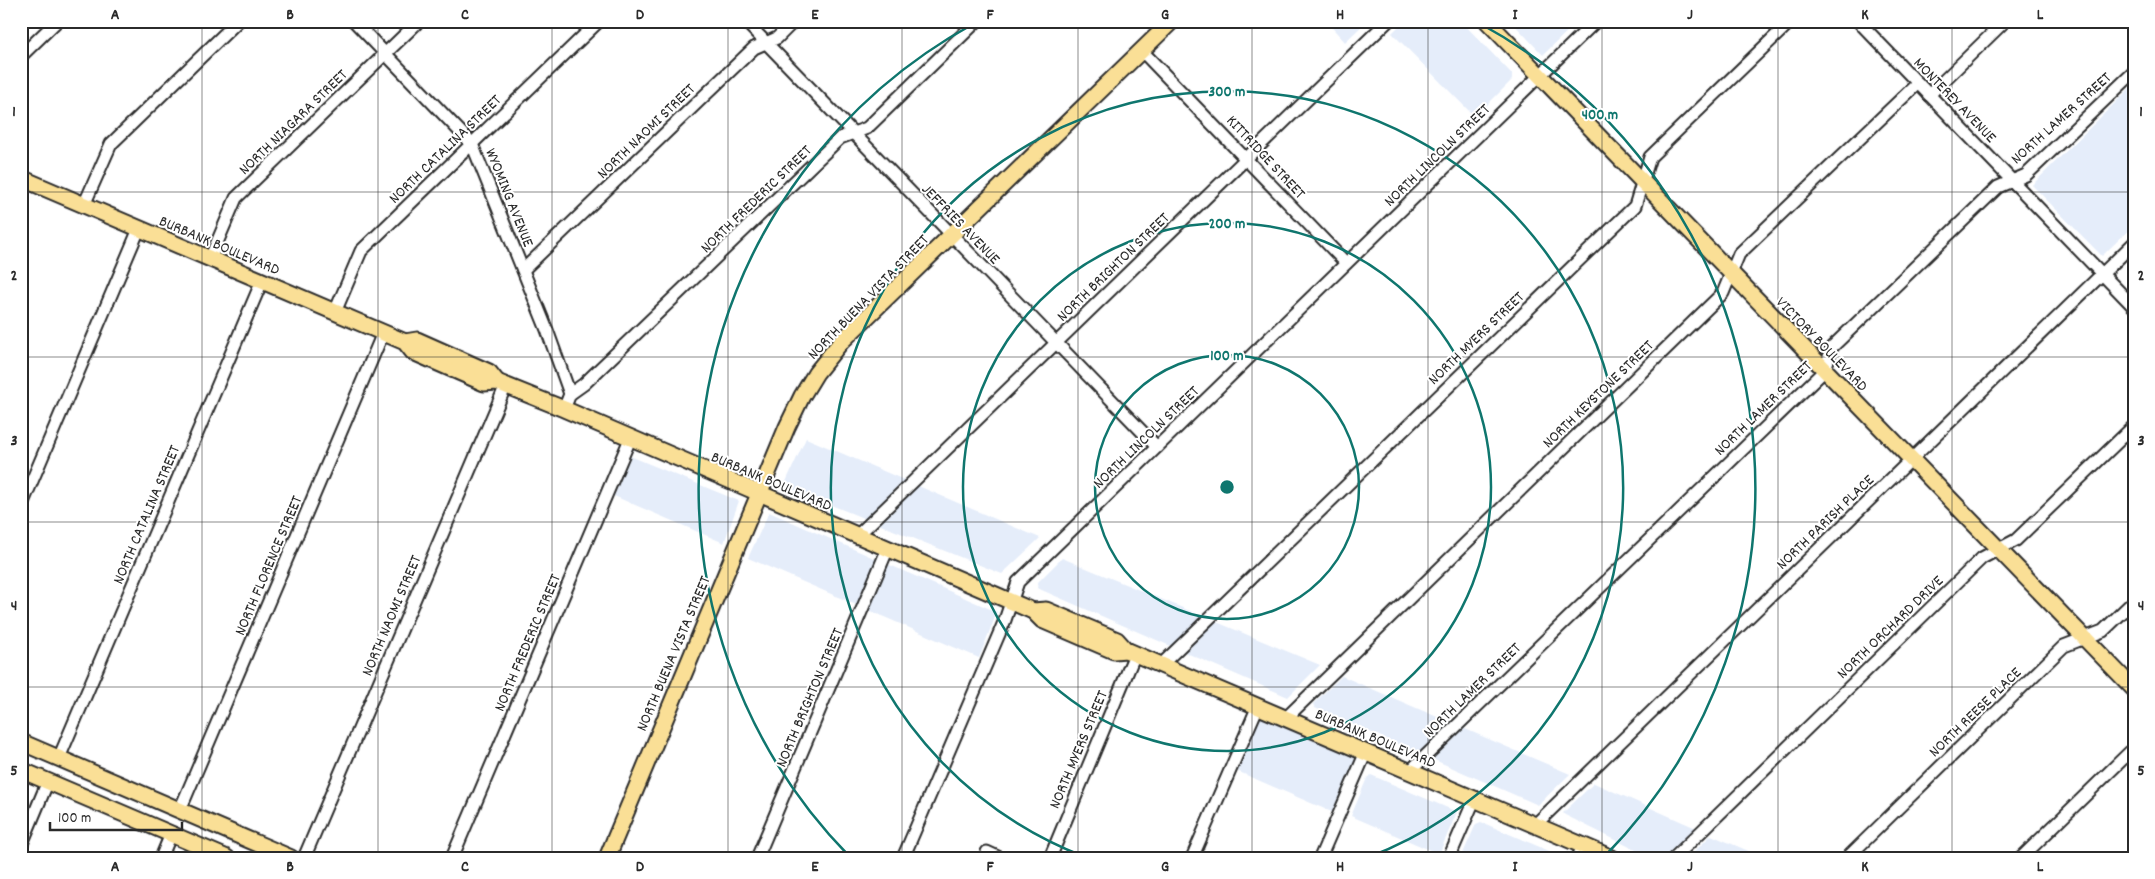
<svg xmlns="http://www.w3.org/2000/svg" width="2155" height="879" font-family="Dekko,sans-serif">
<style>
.built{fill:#e5edfa}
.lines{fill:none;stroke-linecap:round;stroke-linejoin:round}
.minor-casing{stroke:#2b2b2b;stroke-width:15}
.major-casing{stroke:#2b2b2b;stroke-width:19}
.minor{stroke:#fff;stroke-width:11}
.major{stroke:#fadf96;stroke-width:15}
.grid{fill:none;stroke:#2b2b2b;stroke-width:1;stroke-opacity:0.55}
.ring{fill:none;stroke:#0f766e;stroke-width:2.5}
.labels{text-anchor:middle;stroke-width:4;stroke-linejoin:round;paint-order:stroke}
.street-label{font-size:16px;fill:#2b2b2b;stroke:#fff}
.centre{fill:#0f766e;stroke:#fff;stroke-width:2.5}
.ring-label{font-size:15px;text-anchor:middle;font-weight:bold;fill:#0f766e;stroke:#fff;stroke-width:4;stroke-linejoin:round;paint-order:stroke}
.neatline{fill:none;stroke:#2b2b2b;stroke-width:2}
.grid-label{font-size:16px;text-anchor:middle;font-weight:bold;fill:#2b2b2b}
</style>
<rect width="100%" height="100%" fill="#fff"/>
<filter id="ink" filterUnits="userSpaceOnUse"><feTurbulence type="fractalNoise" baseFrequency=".02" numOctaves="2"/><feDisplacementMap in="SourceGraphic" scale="10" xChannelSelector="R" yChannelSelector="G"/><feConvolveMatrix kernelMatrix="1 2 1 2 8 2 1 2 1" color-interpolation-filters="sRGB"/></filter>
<g filter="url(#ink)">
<!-- built -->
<g class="built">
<path d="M 1326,21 L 1367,21 L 1345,42 Z"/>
<path d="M 1404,21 L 1461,21 L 1512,74 L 1512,80 L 1475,117 L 1392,33 Z"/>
<path d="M 1511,21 L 1578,21 L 1543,55 Z"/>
<path d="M 2134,84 L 2134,225 L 2102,256 L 2032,185 Z"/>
<path d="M 806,438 L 1040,538 L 1002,574 L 784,486 Z"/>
<path d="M 630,456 L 739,501 L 724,543 L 614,496 Z"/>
<path d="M 769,512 L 997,612 L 979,658 L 748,558 Z"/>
<path d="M 1062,558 L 1320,665 L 1288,697 L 1037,588 L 1038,582 Z"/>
<path d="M 1342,676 L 1570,774 L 1538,805 L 1315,708 L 1313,704 Z"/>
<path d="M 1259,710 L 1365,755 L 1341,816 L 1230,768 Z"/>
<path d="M 1371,775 L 1457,812 L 1439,854 L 1351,816 L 1367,778 Z"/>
<path d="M 1594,783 L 1696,828 L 1666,858 L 1652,858 L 1565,815 L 1563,813 Z"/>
<path d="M 1481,822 L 1561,856 L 1562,858 L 1461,858 L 1476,824 Z"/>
<path d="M 1711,835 L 1765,858 L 1688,858 Z"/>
</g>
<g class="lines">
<!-- minor casing -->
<g class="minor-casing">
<g id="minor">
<path d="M 354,21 L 472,144 L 547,330 L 570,394"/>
<path d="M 745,21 L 1157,447"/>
<path d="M 1858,21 L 2134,307"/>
<path d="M 1142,51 L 1346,263"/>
<path d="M 21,56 L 57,21"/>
<path d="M 1929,95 L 2005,21"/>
<path d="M 84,205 L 111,144 L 238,21"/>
<path d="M 210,259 L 236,198 L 419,21"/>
<path d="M 523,270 L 754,48 L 777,38 L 794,21"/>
<path d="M 335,312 L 361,251 L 599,21"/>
<path d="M 564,409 L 570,394 L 584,384 L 840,138 L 867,128 L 977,21"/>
<path d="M 21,507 L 139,229"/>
<path d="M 858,535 L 1388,21"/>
<path d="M 1161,665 L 1635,206 L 1650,157 L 1791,21"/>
<path d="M 1286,718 L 1723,293 L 1739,254 L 1918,83"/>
<path d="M 59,758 L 262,281"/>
<path d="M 1410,771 L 1825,370 L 1832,347 L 1998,187 L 2026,175 L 2134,72"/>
<path d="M 180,810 L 383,333"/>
<path d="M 1536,824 L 2134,243"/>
<path d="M 21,846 L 48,781"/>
<path d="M 987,852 L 1000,858"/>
<path d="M 161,858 L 171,834"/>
<path d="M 304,858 L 506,385"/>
<path d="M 452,858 L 630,439"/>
<path d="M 757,858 L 888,548"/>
<path d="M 903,858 L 1005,620 L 1018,582 L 1596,21"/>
<path d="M 1050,858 L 1135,654"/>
<path d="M 1192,858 L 1258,706"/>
<path d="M 1320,858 L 1366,752"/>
<path d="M 1449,858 L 1475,798"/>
<path d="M 1578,858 L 1583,845"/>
<path d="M 1674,858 L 1982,558 L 2016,540 L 2134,426"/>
<path d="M 1847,858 L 2064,646 L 2103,631 L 2134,601"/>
<path d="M 2021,858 L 2134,748"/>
</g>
</g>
<!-- major casing -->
<g class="major-casing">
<g id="major">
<path d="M 1487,21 L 2134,689"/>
<path d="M 21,178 L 405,342 L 413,352 L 484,383 L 497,382 L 564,409 L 1033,611 L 1042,620 L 1114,651 L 1126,650 L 1161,665 L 1612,858"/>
<path d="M 405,342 L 417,340 L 489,372 L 497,382"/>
<path d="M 1033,611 L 1046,610 L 1117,640 L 1126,650"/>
<path d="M 21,742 L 291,858"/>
<path d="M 21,770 L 227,858"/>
<path d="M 607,858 L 787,427 L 802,396 L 816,373 L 841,342 L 1172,21"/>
</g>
</g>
<!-- minor -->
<use href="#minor" class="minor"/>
<!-- major -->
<use href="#major" class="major"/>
</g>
</g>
<!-- grid -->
<path class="grid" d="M 202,21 L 202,858M 378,21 L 378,858M 552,21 L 552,858M 728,21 L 728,858M 902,21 L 902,858M 1078,21 L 1078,858M 1252,21 L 1252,858M 1428,21 L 1428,858M 1602,21 L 1602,858M 1778,21 L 1778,858M 1952,21 L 1952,858M 21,192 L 2134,192M 21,357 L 2134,357M 21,522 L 2134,522M 21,687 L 2134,687"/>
<!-- distance rings -->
<g class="ring">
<circle cx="1227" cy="487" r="132"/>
<circle cx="1227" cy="487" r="264"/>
<path d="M1085 857A396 396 0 1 1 1369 857"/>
<path d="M850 857A528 528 0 0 1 975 23M1479 23A528 528 0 0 1 1604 857"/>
</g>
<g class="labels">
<!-- street labels -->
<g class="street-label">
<text transform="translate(1956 99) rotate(46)" y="6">MONTEREY AVENUE</text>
<text transform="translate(2060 117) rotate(-42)" y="6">NORTH LAMER STREET</text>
<text transform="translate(292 121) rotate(-44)" y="6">NORTH NIAGARA STREET</text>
<text transform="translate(645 130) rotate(-44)" y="6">NORTH NAOMI STREET</text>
<text transform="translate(444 148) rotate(-44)" y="6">NORTH CATALINA STREET</text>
<text transform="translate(1436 154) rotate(-44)" y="6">NORTH LINCOLN STREET</text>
<text transform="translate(1267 156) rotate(47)" y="6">KITTRIDGE STREET</text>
<text transform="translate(511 197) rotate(68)" y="6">WYOMING AVENUE</text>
<text transform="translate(755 198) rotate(-44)" y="6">NORTH FREDERIC STREET</text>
<text transform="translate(962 223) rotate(46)" y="6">JEFFRIES AVENUE</text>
<text transform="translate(220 244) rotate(23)" y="6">BURBANK BOULEVARD</text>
<text transform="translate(1112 266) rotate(-44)" y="6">NORTH BRIGHTON STREET</text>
<text transform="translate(867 296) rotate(-46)" y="6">NORTH BUENA VISTA STREET</text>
<text transform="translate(1475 337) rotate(-44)" y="6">NORTH MYERS STREET</text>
<text transform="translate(1823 343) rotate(46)" y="6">VICTORY BOULEVARD</text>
<text transform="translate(1597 393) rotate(-44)" y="6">NORTH KEYSTONE STREET</text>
<text transform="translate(1762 407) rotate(-44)" y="6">NORTH LAMER STREET</text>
<text transform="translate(1145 436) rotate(-44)" y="6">NORTH LINCOLN STREET</text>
<text transform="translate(772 480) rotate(23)" y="6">BURBANK BOULEVARD</text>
<text transform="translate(145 514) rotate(-67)" y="6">NORTH CATALINA STREET</text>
<text transform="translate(1824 521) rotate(-44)" y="6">NORTH PARISH PLACE</text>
<text transform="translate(267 565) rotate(-67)" y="6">NORTH FLORENCE STREET</text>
<text transform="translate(390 615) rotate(-67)" y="6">NORTH NAOMI STREET</text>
<text transform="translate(1889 626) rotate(-44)" y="6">NORTH ORCHARD DRIVE</text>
<text transform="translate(526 642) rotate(-67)" y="6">NORTH FREDERIC STREET</text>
<text transform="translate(672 653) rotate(-67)" y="6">NORTH BUENA VISTA STREET</text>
<text transform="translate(1471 689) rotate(-44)" y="6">NORTH LAMER STREET</text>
<text transform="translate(808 697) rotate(-67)" y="6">NORTH BRIGHTON STREET</text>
<text transform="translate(1974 711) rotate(-44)" y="6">NORTH REESE PLACE</text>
<text transform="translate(1376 737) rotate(23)" y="6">BURBANK BOULEVARD</text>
<text transform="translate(1077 749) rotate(-67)" y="6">NORTH MYERS STREET</text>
</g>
</g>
<circle cx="1227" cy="487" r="8" class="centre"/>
<g class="ring-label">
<text x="1227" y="96">300 m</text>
<text x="1600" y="119">400 m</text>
<text x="1227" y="228">200 m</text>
<text x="1227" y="360">100 m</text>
</g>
<!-- margin -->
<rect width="2155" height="879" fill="none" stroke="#fff" stroke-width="55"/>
<!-- scale -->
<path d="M50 822v8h132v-8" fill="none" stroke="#2b2b2b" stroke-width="2.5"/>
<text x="58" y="822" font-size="15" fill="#2b2b2b" stroke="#ffffff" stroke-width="4" paint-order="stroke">100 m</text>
<rect x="28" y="28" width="2100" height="824" class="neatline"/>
<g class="grid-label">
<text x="115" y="19">A</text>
<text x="290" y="19">B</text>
<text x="465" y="19">C</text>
<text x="640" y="19">D</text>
<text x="815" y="19">E</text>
<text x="990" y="19">F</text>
<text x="1165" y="19">G</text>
<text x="1340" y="19">H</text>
<text x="1515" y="19">I</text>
<text x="1690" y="19">J</text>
<text x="1865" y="19">K</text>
<text x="2040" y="19">L</text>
<text x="14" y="116">1</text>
<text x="2141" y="116">1</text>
<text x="14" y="280">2</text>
<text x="2141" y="280">2</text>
<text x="14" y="445">3</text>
<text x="2141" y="445">3</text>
<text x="14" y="610">4</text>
<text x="2141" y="610">4</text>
<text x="14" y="775">5</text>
<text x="2141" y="775">5</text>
<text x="115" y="871">A</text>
<text x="290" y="871">B</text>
<text x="465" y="871">C</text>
<text x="640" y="871">D</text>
<text x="815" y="871">E</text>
<text x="990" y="871">F</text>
<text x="1165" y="871">G</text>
<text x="1340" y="871">H</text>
<text x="1515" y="871">I</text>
<text x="1690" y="871">J</text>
<text x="1865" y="871">K</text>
<text x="2040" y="871">L</text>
</g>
</svg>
